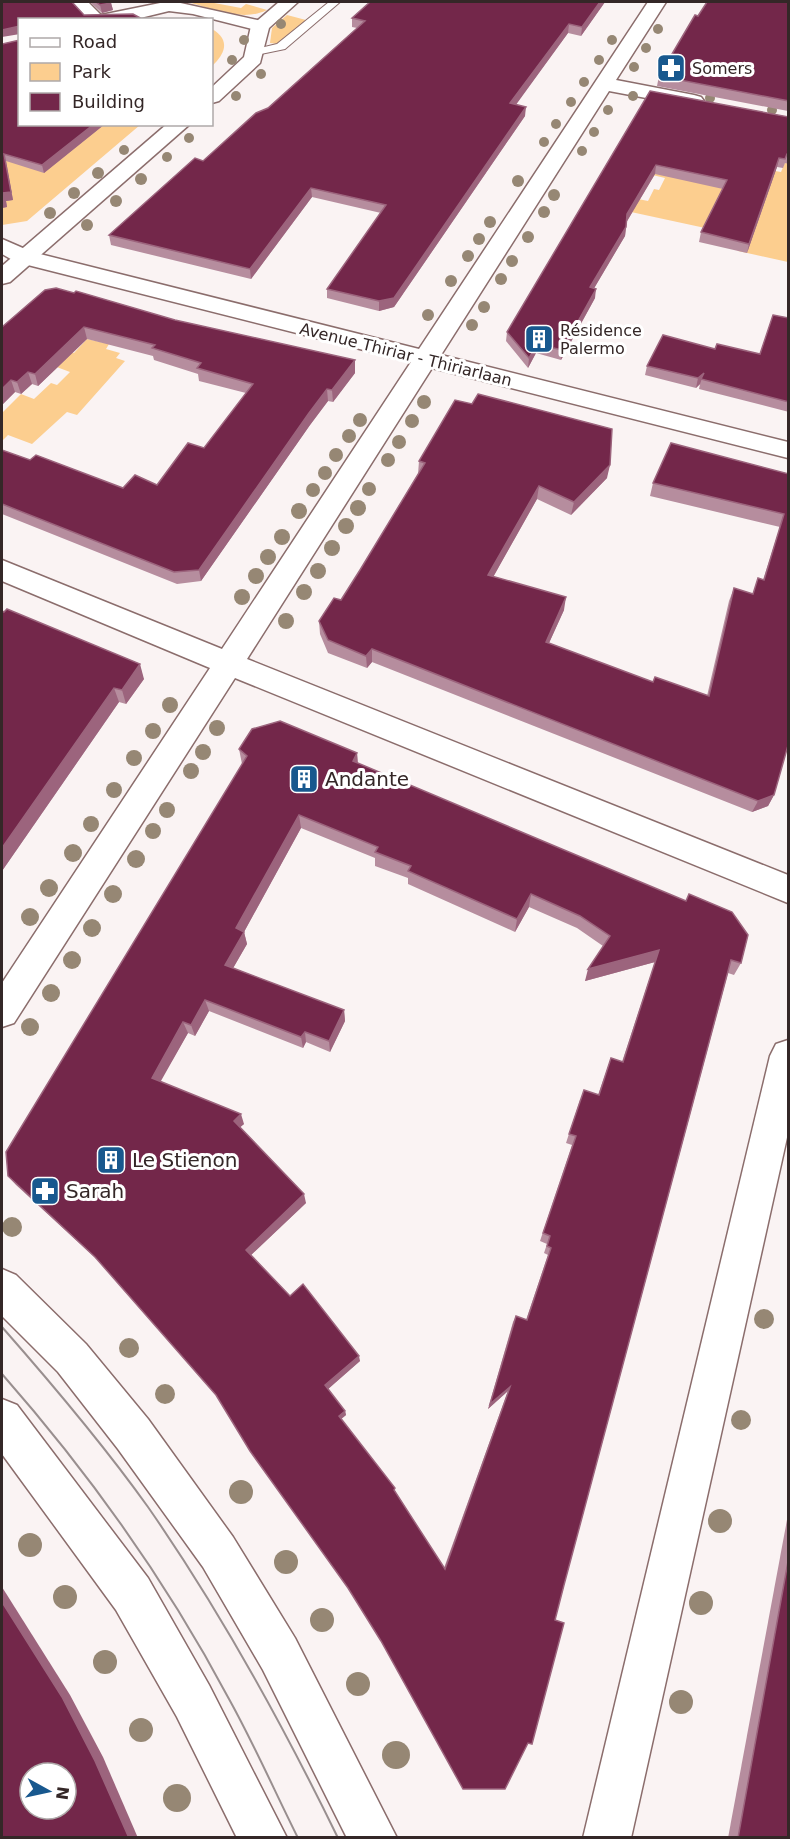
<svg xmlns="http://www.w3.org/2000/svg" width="790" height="1839" font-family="'DejaVu Sans',sans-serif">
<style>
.green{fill:#fcce8f}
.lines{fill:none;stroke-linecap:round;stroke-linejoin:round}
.service-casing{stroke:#8b6d6c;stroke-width:2}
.minor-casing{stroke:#8b6d6c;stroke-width:3}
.tertiary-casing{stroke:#8b6d6c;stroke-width:3}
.service{fill:#fff;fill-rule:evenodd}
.minor{fill:#fff;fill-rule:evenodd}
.tertiary{fill:#fff;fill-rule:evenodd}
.tram{stroke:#998f8f;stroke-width:2}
.tree{fill:#968774}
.wall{fill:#b68d9e;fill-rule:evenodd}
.shaded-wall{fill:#9c647d}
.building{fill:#73274a;stroke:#9c647d;stroke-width:1.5;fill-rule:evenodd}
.labels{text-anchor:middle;stroke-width:6;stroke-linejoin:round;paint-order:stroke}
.far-poi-label{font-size:16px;fill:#342727;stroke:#fff;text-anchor:start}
.far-street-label{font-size:16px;fill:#342727;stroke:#fff}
.poi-label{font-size:20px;fill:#342727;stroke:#fff;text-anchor:start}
</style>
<rect width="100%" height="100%" fill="#faf3f3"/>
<!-- green -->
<g class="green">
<path d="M 193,2 L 209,2 L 241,8 L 246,4 L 267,10 C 243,22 215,9 191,3 Z"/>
<path d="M 287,15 L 306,20 L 278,44 L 270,43 L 272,28 Z"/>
<path d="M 212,29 C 231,40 225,54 212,66 Z"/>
<path d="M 2,98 L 20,124 L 140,125 L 27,221 L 2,225 Z"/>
<path d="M 786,160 L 788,160 L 788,262 L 738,251 L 719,231 L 631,212 L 633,198 L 648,201 L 654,189 L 659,190 L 665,178 L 640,172 L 758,168 L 781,172 Z"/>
<path d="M 87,339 L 109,344 L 106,349 L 120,353 L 116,358 L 125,361 L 77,415 L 67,412 L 32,444 L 8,435 L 2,441 L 2,413 L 21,394 L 34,399 L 51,383 L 57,385 L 70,372 L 54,366 L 70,352 L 74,353 Z"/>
</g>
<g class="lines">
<!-- service casing -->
<g class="service-casing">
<path id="service" d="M 329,2 L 340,2 L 285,49 L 256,55 L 250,52 L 252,50 L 277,44 Z"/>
</g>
<!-- minor casing -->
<g class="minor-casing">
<g id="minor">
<path d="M 70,2 L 88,2 L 101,15 L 165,2 L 176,2 L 266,22 L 269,26 L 266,30 L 260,31 L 193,14 L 169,11 L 132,20 L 85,20 Z"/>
<path d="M 648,2 L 666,2 L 616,80 L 694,95 L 701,97 L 704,101 L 701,105 L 694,107 L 609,91 L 441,355 L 788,442 L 788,458 L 432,368 L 247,659 L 788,875 L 788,903 L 235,678 L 14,1023 L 2,1027 L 2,983 L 210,668 L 2,581 L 2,560 L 222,649 L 411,362 L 16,262 L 2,254 L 2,239 L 32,252 L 419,349 Z"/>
<path d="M 788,1040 L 788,1133 L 631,1838 L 583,1838 L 770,1056 L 776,1044 Z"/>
</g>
</g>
<!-- tertiary casing -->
<g class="tertiary-casing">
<g id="tertiary">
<path d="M 279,2 L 298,2 L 269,28 L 260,63 L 219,101 L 212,103 L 212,87 L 244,57 L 251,26 Z"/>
<path d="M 167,124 L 190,124 L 10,282 L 2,284 L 2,266 Z"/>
<path d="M 2,1269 L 16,1275 L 86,1344 L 148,1419 L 233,1537 L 295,1638 L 397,1838 L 347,1838 L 263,1670 L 203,1567 L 118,1449 L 58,1372 L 2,1316 Z"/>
<path d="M 2,1399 L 17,1405 L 148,1578 L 209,1685 L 287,1838 L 237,1838 L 177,1717 L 116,1610 L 2,1454 Z"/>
</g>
</g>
<!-- service -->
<use href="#service" class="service"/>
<!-- minor -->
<use href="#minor" class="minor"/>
<!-- tertiary -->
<use href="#tertiary" class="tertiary"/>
<!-- tram -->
<g class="tram">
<path d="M 2,1327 C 53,1385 103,1444 148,1507 C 221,1612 282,1723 338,1838"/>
<path d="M 2,1374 C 89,1473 167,1582 229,1699 C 254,1744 275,1792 298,1838"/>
</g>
</g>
<!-- trees -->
<g class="tree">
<circle cx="281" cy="24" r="5"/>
<circle cx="658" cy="29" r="5"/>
<circle cx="244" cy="40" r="5"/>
<circle cx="612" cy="40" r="5"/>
<circle cx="646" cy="48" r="5"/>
<circle cx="232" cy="60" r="5"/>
<circle cx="599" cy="60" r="5"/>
<circle cx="634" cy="67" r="5"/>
<circle cx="261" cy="74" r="5"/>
<circle cx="584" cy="82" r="5"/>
<circle cx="236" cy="96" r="5"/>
<circle cx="633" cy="96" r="5"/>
<circle cx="710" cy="98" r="5"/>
<circle cx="571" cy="102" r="5"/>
<circle cx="608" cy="110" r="5"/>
<circle cx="772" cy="110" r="5"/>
<circle cx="556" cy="124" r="5"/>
<circle cx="594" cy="132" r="5"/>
<circle cx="189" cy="138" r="5"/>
<circle cx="544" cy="142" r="5"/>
<circle cx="124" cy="150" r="5"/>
<circle cx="582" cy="151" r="5"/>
<circle cx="167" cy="157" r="5"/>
<circle cx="98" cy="173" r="6"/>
<circle cx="141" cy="179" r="6"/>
<circle cx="518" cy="181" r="6"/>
<circle cx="74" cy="193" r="6"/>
<circle cx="554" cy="195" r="6"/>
<circle cx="116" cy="201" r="6"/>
<circle cx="544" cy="212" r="6"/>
<circle cx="50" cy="213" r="6"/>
<circle cx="490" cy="222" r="6"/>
<circle cx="87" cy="225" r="6"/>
<circle cx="528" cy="237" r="6"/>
<circle cx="479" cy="239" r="6"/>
<circle cx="468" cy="256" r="6"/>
<circle cx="512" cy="261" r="6"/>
<circle cx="501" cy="279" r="6"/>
<circle cx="451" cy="281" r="6"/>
<circle cx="484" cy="307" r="6"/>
<circle cx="428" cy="315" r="6"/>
<circle cx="472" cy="325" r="6"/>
<circle cx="424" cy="402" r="7"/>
<circle cx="360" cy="420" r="7"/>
<circle cx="412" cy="421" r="7"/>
<circle cx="349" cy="436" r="7"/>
<circle cx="399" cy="442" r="7"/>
<circle cx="336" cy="455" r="7"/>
<circle cx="388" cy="460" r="7"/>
<circle cx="325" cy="473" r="7"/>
<circle cx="369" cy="489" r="7"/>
<circle cx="313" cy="490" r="7"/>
<circle cx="358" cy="508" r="8"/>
<circle cx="299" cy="511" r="8"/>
<circle cx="346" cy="526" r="8"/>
<circle cx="282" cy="537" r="8"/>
<circle cx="332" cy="548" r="8"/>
<circle cx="268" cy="557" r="8"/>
<circle cx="318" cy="571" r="8"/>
<circle cx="256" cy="576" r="8"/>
<circle cx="304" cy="592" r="8"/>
<circle cx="242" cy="597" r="8"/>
<circle cx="286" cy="621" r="8"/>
<circle cx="170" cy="705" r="8"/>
<circle cx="217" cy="728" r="8"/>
<circle cx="153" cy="731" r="8"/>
<circle cx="203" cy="752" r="8"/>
<circle cx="134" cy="758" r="8"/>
<circle cx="191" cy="771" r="8"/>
<circle cx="114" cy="790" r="8"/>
<circle cx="167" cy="810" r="8"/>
<circle cx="91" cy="824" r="8"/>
<circle cx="153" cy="831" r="8"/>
<circle cx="73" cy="853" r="9"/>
<circle cx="136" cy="859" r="9"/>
<circle cx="49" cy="888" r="9"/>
<circle cx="113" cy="894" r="9"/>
<circle cx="30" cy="917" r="9"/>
<circle cx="92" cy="928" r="9"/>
<circle cx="72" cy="960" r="9"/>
<circle cx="51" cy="993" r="9"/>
<circle cx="30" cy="1027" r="9"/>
<circle cx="12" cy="1227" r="10"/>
<circle cx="764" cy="1319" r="10"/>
<circle cx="129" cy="1348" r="10"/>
<circle cx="165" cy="1394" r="10"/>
<circle cx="741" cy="1420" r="10"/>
<circle cx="241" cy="1492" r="12"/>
<circle cx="720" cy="1521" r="12"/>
<circle cx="30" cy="1545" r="12"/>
<circle cx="286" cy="1562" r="12"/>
<circle cx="65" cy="1597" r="12"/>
<circle cx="701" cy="1603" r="12"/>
<circle cx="322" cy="1620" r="12"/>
<circle cx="105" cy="1662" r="12"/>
<circle cx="358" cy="1684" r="12"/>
<circle cx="681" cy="1702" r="12"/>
<circle cx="141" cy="1730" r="12"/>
<circle cx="396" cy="1755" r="14"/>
<circle cx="177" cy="1798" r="14"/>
</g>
<!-- wall -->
<g class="wall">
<path d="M 90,2 L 108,2 L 111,3 L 113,10 L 102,13 Z"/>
<path d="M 605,2 L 581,36 L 568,33 L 516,104 L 525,116 L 394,307 L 379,311 L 327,298 L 327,289 L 381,213 L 312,197 L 251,279 L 111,245 L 109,235 L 203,161 L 268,108 L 357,28 L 352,27 L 352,18 Z"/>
<path d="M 789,2 L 789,112 L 788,111 L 657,86 L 659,76 L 698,16 Z"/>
<path d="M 2,44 L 105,124 L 44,173 L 6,161 L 13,200 L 6,201 L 7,207 L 2,208 Z"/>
<path d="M 650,91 L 789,117 L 789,164 L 785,163 L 783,168 L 777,167 L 747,253 L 699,242 L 701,232 L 723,189 L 655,174 L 627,221 L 625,236 L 594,288 L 595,298 L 561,360 L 536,353 L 528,368 L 506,341 L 507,332 Z"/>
<path d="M 45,290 L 355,373 L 333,402 L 328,401 L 310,425 L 201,581 L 177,584 L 2,514 L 2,450 L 30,460 L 123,488 L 157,485 L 204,448 L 246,393 L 199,381 L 198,374 L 154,360 L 153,356 L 87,339 L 38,386 L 32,384 L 21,394 L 15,392 L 2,405 L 2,327 Z"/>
<path d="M 789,318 L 789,412 L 699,389 L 700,384 L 696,388 L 645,375 L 647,366 L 715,349 L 760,354 Z"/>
<path d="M 419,461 L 607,478 L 571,515 L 537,499 L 493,577 L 564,610 L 549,643 L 653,682 L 707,696 L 729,601 L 734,588 L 752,594 L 763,580 L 780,527 L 650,496 L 653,483 L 789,474 L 774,795 L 768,806 L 752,812 L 372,662 L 367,668 L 328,653 L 320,634 L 319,621 L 341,600 L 360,570 L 418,474 Z"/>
<path d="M 2,611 L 144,679 L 126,704 L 119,702 L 2,871 Z"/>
<path d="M 239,749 L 357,753 L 358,763 L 741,963 L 734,975 L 728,973 L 564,1585 L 381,1641 L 348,1588 L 216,1395 L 101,1263 L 16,1185 L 8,1176 L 242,764 ZM 301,828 L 375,858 L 375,866 L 408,878 L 408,884 L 515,932 L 529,907 L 577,928 L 603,946 L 585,981 L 655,962 L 622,1062 L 611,1058 L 598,1095 L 580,1100 L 566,1143 L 572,1145 L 540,1241 L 547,1244 L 544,1253 L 548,1255 L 526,1320 L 516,1316 L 513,1322 L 488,1409 L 508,1391 L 444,1568 L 395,1491 L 341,1419 L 346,1415 L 345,1411 L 328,1389 L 360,1361 L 290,1296 L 251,1255 L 306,1203 L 240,1127 L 244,1124 L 160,1081 L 188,1033 L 195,1036 L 209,1011 L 303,1048 L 306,1042 L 330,1052 L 345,1021 L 344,1010 L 233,968 L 247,944 L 244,932 Z"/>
<path d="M 789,1509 L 789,1838 L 728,1838 Z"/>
</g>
<!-- shaded-wall -->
<g class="shaded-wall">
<path d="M 600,2 L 605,2 L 581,36 L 582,27 Z"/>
<path d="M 111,3 L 113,10 L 102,13 L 100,5 Z"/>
<path d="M 569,24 L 568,33 L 510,113 L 510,103 Z"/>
<path d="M 20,26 L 20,34 L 2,37 L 2,30 Z"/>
<path d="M 526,107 L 525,116 L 394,307 L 379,311 L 379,301 Z"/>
<path d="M 94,124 L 105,124 L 44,173 L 42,165 Z"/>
<path d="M 4,154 L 13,200 L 6,201 L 7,207 L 2,208 Z"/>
<path d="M 779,158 L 777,167 L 747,253 L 749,244 Z"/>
<path d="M 656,165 L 655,174 L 626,223 L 627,214 Z"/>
<path d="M 311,188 L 312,197 L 251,279 L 250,269 Z"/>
<path d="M 626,227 L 625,236 L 589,297 L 590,287 Z"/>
<path d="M 596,289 L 595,298 L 561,360 L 562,350 Z"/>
<path d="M 84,327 L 87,339 L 38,386 L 35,374 Z"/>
<path d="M 537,344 L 536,353 L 528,368 L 529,358 Z"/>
<path d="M 355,360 L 355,373 L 333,402 L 332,390 Z"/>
<path d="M 28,372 L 32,384 L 21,394 L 17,382 Z"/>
<path d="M 704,373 L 700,384 L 696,388 L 698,378 Z"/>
<path d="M 11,380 L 15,392 L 2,405 L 2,389 Z"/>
<path d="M 327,389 L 328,401 L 310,425 L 201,581 L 199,570 L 309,413 Z"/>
<path d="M 610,465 L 607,478 L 571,515 L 574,502 Z"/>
<path d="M 539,486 L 537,499 L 487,588 L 488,575 Z"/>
<path d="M 566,597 L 564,610 L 544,654 L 546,642 Z"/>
<path d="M 372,649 L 372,662 L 367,668 L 366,656 Z"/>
<path d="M 140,664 L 144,679 L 126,704 L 122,690 Z"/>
<path d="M 114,688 L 119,702 L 2,871 L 2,848 Z"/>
<path d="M 357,753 L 358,768 L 353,761 Z"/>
<path d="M 774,795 L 768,806 L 752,812 L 758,801 Z"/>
<path d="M 299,815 L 301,828 L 239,941 L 236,928 Z"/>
<path d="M 531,894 L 529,907 L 515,932 L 517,919 Z"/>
<path d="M 244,932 L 247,944 L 228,977 L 225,965 Z"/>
<path d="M 659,950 L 655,962 L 585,981 L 588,969 Z"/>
<path d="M 205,1000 L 209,1011 L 195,1036 L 191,1025 Z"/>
<path d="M 344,1010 L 345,1021 L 330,1052 L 329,1041 Z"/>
<path d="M 183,1022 L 188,1033 L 157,1088 L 152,1078 Z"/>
<path d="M 305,1032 L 306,1042 L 303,1048 L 301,1037 Z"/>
<path d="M 241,1114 L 244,1124 L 237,1130 L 234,1121 Z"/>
<path d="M 304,1194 L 306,1203 L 249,1257 L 246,1250 Z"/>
<path d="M 359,1356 L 360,1361 L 327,1390 L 325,1385 Z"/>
<path d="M 510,1387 L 508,1391 L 488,1409 L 490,1404 Z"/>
<path d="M 345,1411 L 346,1415 L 340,1420 L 339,1416 Z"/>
<path d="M 2,1587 L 70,1695 L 103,1757 L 138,1838 L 129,1838 L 2,1602 Z"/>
</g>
<!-- building -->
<g class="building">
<path d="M 2,2 L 72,2 L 84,15 L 133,14 L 144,20 L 20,20 L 20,26 L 2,30 Z"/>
<path d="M 96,2 L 108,2 L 111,3 L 100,5 Z"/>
<path d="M 370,2 L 600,2 L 582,27 L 569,24 L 510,103 L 526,107 L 394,298 L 379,301 L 327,289 L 386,205 L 311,188 L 250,269 L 109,235 L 195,158 L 203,161 L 256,113 L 268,108 L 365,21 L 352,18 Z"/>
<path d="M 707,2 L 789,2 L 789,101 L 659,76 L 695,15 L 698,16 Z"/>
<path d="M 20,40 L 20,124 L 94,124 L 42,165 L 4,154 L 11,192 L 3,193 L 4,200 L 2,200 L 2,44 Z"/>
<path d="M 650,91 L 789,117 L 789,154 L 787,154 L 785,159 L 779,158 L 749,244 L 701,232 L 727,180 L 656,165 L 627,214 L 626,227 L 590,287 L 596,289 L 562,350 L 537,344 L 529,358 L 507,332 Z"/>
<path d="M 56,288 L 74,293 L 76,291 L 175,320 L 355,360 L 332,390 L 327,389 L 309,413 L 199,570 L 174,572 L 2,504 L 2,450 L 30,460 L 36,455 L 123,488 L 135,475 L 157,485 L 188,443 L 204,448 L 253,384 L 197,368 L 201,363 L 152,348 L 155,345 L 84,327 L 35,374 L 28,372 L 17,382 L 11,380 L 2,389 L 2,327 L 45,290 Z"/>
<path d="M 773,315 L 789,318 L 789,402 L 701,379 L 704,373 L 698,378 L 647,366 L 663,335 L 715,349 L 717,344 L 760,354 Z"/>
<path d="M 478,394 L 612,429 L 610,465 L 574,502 L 539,486 L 488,575 L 566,597 L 546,642 L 653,682 L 655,677 L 709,696 L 734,588 L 753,594 L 758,578 L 764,580 L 784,514 L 653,483 L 671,443 L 789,474 L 789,742 L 774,795 L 758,801 L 372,649 L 366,656 L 328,640 L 319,621 L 334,598 L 341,600 L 360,570 L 425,463 L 419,461 L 455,400 L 472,404 Z"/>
<path d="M 7,609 L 140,664 L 122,690 L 114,688 L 2,848 L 2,611 L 4,612 Z"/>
<path d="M 280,721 L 357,753 L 353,761 L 557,847 L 686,901 L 689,894 L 732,912 L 748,935 L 741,963 L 731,960 L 564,1585 L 555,1620 L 564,1623 L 532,1744 L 528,1743 L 505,1789 L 463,1789 L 381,1641 L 348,1588 L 250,1451 L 216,1395 L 95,1257 L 8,1176 L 6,1152 L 247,756 L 239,749 L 252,729 ZM 299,815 L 378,847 L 375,852 L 411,866 L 408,871 L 517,919 L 531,894 L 580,916 L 610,936 L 588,969 L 659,950 L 623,1062 L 611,1058 L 599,1095 L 584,1090 L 569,1134 L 576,1136 L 543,1233 L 550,1236 L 547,1246 L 551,1248 L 527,1320 L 516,1316 L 490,1404 L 510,1387 L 445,1569 L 394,1490 L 395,1488 L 339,1416 L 345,1411 L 325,1385 L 359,1356 L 303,1284 L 290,1296 L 246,1250 L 304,1194 L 234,1121 L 241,1114 L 152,1078 L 183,1022 L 191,1025 L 205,1000 L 301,1037 L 305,1032 L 329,1041 L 344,1010 L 225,965 L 244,932 L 236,928 Z"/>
<path d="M 789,1556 L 789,1838 L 738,1838 Z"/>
<path d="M 2,1602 L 62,1697 L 95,1761 L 129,1838 L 2,1838 ZM 30,1773 L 66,1773 L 66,1809 L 30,1809 Z"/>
</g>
<!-- icons -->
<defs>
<g id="pharmacy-square" transform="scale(1.5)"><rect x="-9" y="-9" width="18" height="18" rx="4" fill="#18588e" stroke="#fff"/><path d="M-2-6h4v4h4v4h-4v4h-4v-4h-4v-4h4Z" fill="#fff"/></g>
<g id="building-square" transform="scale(1.5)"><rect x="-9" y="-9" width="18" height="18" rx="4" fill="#18588e" stroke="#fff"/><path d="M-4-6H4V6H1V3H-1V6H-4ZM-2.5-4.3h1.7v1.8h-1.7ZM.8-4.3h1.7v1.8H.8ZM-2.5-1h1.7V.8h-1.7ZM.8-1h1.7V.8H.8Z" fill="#fff"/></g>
</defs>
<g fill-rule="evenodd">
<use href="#pharmacy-square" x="671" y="68"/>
<use href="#building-square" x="539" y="339"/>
<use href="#building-square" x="304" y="779"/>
<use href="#building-square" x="111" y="1160"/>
<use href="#pharmacy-square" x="45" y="1191"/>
</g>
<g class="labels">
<!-- far-poi labels -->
<g class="far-poi-label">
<text x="692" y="74">Somers</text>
<text x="560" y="336">Résidence<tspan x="560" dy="18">Palermo</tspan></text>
</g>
<!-- far-street labels -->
<g class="far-street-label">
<text transform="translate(406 354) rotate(14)" y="6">Avenue Thiriar - Thiriarlaan</text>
</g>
<!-- poi labels -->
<g class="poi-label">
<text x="325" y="786">Andante</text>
<text x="132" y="1167">Le Stienon</text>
<text x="66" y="1198">Sarah</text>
</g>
</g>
<!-- border -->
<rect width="790" height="1839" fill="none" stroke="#342727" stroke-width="6"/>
<!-- legend -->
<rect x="18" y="18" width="195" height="108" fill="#ffffff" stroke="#aea9a9" stroke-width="1.5"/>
<rect x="30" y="38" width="30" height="9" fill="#ffffff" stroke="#aea9a9" stroke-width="1.5"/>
<text x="72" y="48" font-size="18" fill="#342727">Road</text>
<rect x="30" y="63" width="30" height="18" fill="#fcce8f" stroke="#aea9a9" stroke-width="1.5"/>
<text x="72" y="78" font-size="18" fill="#342727">Park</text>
<rect x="30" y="93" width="30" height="18" fill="#73274a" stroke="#aea9a9" stroke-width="1.5"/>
<text x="72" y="108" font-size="18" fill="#342727">Building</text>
<!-- north arrow -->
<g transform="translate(48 1791) rotate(98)"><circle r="28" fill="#ffffff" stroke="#aea9a9" stroke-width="1.5"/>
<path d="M0-4.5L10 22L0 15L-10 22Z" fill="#18588e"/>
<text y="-9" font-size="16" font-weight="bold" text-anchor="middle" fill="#342727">N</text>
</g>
</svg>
